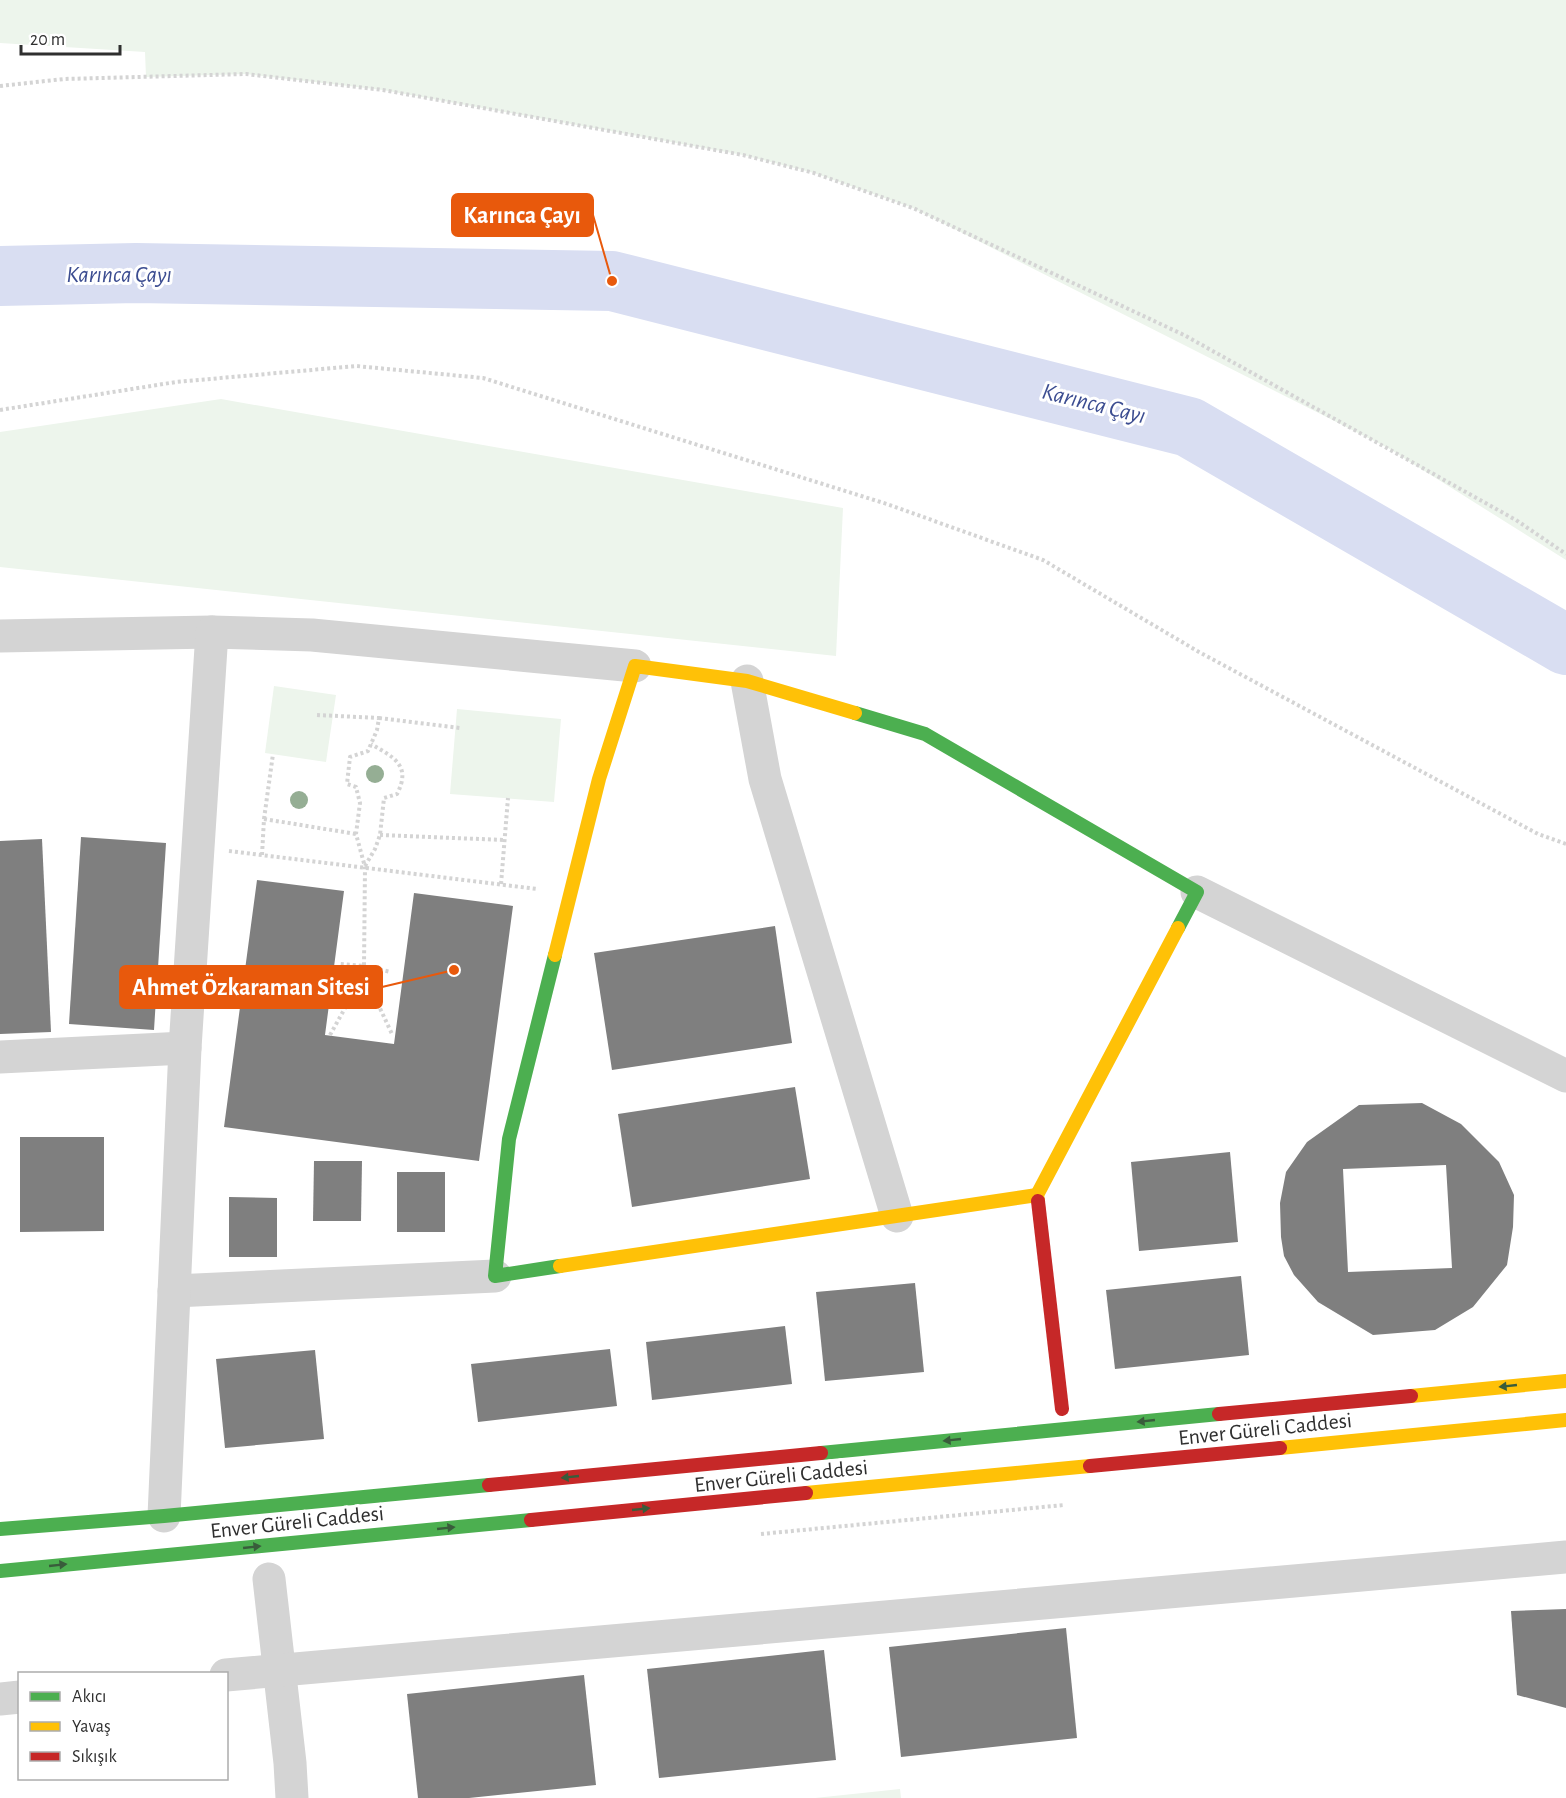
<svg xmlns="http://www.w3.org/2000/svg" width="1566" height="1798" font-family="'Alegreya Sans',sans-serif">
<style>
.green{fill:#edf5ec}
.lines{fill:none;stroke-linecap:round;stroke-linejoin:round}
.river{stroke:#d9def2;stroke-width:60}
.building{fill:#7f7f7f;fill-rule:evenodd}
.path{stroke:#d4d4d4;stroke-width:4;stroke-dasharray:3 3;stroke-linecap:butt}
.street{stroke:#d4d4d4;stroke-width:33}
.fast{stroke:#4caf50;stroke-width:14}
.slow{stroke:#ffc107;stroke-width:14}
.jam{stroke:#c62828;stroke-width:14}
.tree{fill:#95ae94}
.oneway{fill:#395c3b}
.labels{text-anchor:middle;stroke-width:6;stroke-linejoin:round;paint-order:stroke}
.street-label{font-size:22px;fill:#2f2f2f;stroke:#fff}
.water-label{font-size:24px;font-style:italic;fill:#3c4d91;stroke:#fff}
.leader{fill:none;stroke:#e8590c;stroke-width:2}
.callout-dot{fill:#e8590c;stroke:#fff;stroke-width:2}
.callout{fill:#e8590c;stroke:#e8590c;stroke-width:2}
.callout-label{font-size:24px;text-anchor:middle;font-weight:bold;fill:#fff}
</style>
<rect width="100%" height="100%" fill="#fff"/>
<!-- green -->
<g class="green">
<path d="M 0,0 L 1566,0 L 1566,560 L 1388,448 L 913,208 L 814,173 L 743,155 L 383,90 L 246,74 L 146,77 L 145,52 L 0,43 Z"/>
<path d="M 221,399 L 843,508 L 836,656 L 0,567 L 0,432 Z"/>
<path d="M 274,686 L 336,695 L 326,762 L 265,753 Z"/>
<path d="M 457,709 L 561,719 L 554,802 L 450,794 Z"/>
<path d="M 900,1789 L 901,1798 L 815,1798 Z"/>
</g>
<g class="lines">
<!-- river -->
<path class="river" d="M 0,276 L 136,273 L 612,281 L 1189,427 L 1566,645"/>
</g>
<!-- building -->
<g class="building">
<path d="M 81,837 L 166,843 L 154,1030 L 69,1024 Z"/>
<path d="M 42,839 L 51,1032 L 0,1034 L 0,841 Z"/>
<path d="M 257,880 L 344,891 L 325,1035 L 394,1044 L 414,893 L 513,906 L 479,1161 L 224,1127 Z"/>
<path d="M 775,926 L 792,1043 L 612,1070 L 594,953 Z"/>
<path d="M 795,1087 L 810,1179 L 632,1207 L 618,1114 Z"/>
<path d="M 1422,1103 L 1461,1124 L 1499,1162 L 1514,1195 L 1513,1227 L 1507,1265 L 1473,1307 L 1435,1330 L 1373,1335 L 1318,1302 L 1294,1275 L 1284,1256 L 1281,1237 L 1280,1203 L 1286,1172 L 1307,1142 L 1359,1105 ZM 1446,1165 L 1452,1268 L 1348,1272 L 1343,1169 Z"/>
<path d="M 20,1137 L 104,1137 L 104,1231 L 20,1232 Z"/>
<path d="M 1230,1152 L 1238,1242 L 1139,1251 L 1131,1162 Z"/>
<path d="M 314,1161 L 362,1161 L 361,1221 L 313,1221 Z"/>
<rect x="397" y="1172" width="48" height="60"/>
<path d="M 229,1197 L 277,1198 L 277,1257 L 229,1257 Z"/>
<path d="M 1241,1276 L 1249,1355 L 1115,1369 L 1106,1290 Z"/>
<path d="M 915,1283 L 924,1372 L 825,1381 L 816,1292 Z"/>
<path d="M 785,1326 L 792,1384 L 652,1400 L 646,1342 Z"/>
<path d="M 610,1349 L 617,1406 L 478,1422 L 471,1364 Z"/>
<path d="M 315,1350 L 324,1439 L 225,1448 L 216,1359 Z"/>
<path d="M 1566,1609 L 1566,1708 L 1517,1695 L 1511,1611 Z"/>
<path d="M 1066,1628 L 1077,1738 L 901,1757 L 889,1647 Z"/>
<path d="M 824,1650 L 836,1760 L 659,1778 L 647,1669 Z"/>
<path d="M 584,1675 L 596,1785 L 469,1798 L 418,1798 L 407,1694 Z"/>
</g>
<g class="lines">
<!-- path -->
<g class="path">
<path d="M 0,86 L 64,79 L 246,74 L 383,90 L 743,155 L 814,173 L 913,208 L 1184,335 L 1516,520 L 1566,554"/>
<path d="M 0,410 L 176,382 L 356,366 L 483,378 L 887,504 L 1043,560 L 1199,652 L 1538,834 L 1566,844"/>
<path d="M 317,715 L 379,718 L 377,730 L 368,751 L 350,757 L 347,784 L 356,787 L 360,803 L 356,834 L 365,867 L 364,966 L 340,964"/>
<path d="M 379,718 L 460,728"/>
<path d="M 264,819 L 356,834"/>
<path d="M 380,835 L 504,840"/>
<path d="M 229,851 L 537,889"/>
<path d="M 262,855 L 264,819 L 273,754"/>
<path d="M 365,866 L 375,849 L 380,835 L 384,798 L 397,794 C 412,765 393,757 371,744"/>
<path d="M 501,884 L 508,798"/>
<path d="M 364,974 L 364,966 L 391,972"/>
<path d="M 330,1035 L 364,974 L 392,1034"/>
<path d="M 761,1534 L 1064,1505"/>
</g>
<!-- street -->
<g class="street">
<path d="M 0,636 L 212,632"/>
<path d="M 747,681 L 765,779 L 897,1216"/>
<path d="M 1197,892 L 1566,1076"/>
<path d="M 0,1057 L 185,1048"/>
<path d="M 174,1291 L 495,1276"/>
<path d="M 164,1516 L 185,1048 L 212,632 L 312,635 L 635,666"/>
<path d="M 269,1579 L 290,1763 L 292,1798"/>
<path d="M 226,1675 L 1566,1557"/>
<path d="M 0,1699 L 20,1697"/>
</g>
<!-- fast -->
<g class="fast">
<path d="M 855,713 L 925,734 L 1197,892 L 1178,928"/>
<path d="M 555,955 L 509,1139 L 495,1276 L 560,1266"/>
<path d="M 821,1453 L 1219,1414"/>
<path d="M 0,1529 L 164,1516 L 489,1485"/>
<path d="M 0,1571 L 531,1520"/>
</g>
<!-- slow -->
<g class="slow">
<path d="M 555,955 L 599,779 L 635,666 L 747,681 L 855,713"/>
<path d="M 1038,1201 L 1037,1195 L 1178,928"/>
<path d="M 560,1266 L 1037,1195"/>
<path d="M 1411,1396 L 1566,1381"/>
<path d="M 1280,1448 L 1566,1420"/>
<path d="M 806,1493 L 1090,1466"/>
</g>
<!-- jam -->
<g class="jam">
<path d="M 1038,1201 L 1062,1409"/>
<path d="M 1219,1414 L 1411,1396"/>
<path d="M 1090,1466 L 1280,1448"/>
<path d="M 489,1485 L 821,1453"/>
<path d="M 531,1520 L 806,1493"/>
</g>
</g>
<!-- trees -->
<g class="tree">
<circle cx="375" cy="774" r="9"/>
<circle cx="299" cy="800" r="9"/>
</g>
<!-- one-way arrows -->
<defs><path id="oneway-solid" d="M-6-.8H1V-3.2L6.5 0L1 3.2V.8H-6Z" transform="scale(1.5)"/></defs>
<g class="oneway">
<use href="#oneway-solid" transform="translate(1508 1386) rotate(174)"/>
<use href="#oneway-solid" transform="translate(1146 1421) rotate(174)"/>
<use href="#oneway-solid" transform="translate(952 1440) rotate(174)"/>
<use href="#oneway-solid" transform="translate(570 1477) rotate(174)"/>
<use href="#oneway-solid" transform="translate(641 1509) rotate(-6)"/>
<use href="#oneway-solid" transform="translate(446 1528) rotate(-6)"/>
<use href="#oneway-solid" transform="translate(252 1547) rotate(-6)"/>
<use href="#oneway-solid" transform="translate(58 1565) rotate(-6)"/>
</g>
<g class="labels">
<!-- street labels -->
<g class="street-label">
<text transform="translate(1265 1428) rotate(-6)" y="8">Enver Güreli Caddesi</text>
<text transform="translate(781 1475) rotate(-6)" y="8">Enver Güreli Caddesi</text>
<text transform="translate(297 1521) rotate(-6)" y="8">Enver Güreli Caddesi</text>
</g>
<!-- water labels -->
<g class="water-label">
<text x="119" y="282">Karınca Çayı</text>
<text transform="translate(1094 403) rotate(14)" y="8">Karınca Çayı</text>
</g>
</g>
<!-- callouts -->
<path class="leader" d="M612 281L593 215M454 970L382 987"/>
<g class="callout-dot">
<circle cx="612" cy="281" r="6"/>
<circle cx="454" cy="970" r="6"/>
</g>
<g class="callout">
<rect x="452" y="194" width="141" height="42" rx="6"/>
<rect x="120" y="966" width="262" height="42" rx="6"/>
</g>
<g class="callout-label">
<text x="522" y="223">Karınca Çayı</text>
<text x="251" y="995">Ahmet Özkaraman Sitesi</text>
</g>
<!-- legend -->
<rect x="18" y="1672" width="210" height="108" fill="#ffffff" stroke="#acacac" stroke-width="1.5"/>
<rect x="30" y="1692" width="30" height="9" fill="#4caf50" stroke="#acacac" stroke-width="1.5"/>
<text x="72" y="1702" font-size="18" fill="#2f2f2f">Akıcı</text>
<rect x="30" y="1722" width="30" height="9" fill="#ffc107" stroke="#acacac" stroke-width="1.5"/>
<text x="72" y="1732" font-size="18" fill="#2f2f2f">Yavaş</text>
<rect x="30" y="1752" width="30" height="9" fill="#c62828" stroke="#acacac" stroke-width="1.5"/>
<text x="72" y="1762" font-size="18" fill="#2f2f2f">Sıkışık</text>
<!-- scale -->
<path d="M21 45v9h99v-9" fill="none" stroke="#2f2f2f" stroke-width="3"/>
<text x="30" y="45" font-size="18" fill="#2f2f2f" stroke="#ffffff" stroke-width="4.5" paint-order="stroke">20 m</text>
</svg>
